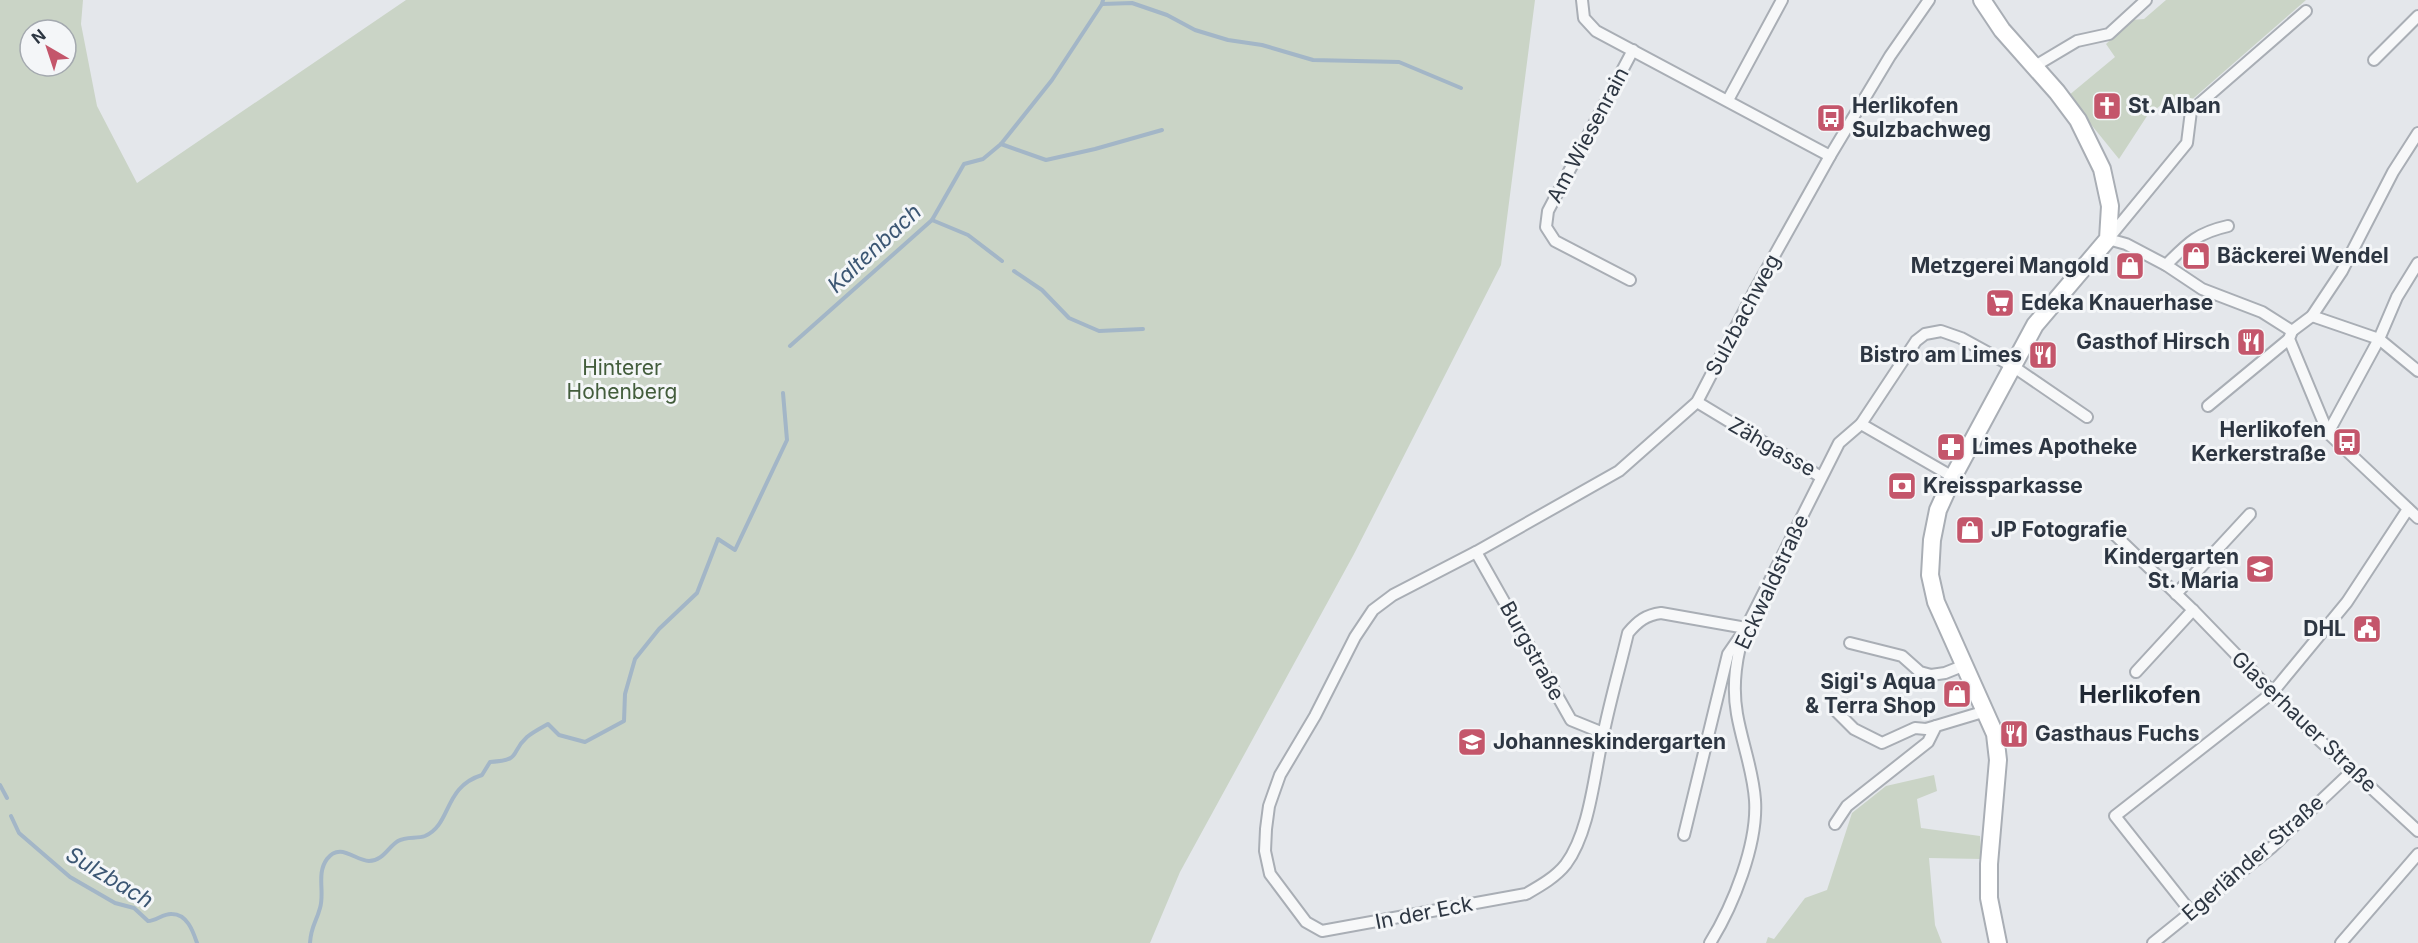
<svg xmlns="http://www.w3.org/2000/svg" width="2418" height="943" font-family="Inter,sans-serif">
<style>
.green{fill:#cad4c6;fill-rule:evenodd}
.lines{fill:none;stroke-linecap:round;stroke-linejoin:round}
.stream{stroke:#a3b6c7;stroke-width:4}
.street-casing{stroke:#a9aeb5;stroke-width:14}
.secondary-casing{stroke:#a9aeb5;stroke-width:20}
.street{stroke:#f7f8f9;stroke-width:10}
.secondary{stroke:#fff;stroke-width:16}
.labels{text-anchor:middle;stroke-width:6;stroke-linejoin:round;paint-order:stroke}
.poi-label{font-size:21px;font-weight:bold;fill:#2d3642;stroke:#f4f6f8;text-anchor:start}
.street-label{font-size:21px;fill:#2d3642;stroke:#f4f6f8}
.park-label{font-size:21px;fill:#435d3c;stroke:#f4f6f8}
.water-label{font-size:22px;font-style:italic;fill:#3b5673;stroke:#f4f6f8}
.quarter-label{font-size:24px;font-weight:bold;fill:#1f2733;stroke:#f4f6f8}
</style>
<rect width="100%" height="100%" fill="#e4e7eb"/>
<!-- green -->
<g class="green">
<path d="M 0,0 L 83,0 L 81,24 L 97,106 L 137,183 L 406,0 L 1535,0 L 1501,265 L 1354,554 L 1180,872 L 1150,943 L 0,943 ZM 30,30 L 66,30 L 66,66 L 30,66 Z"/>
<path d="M 2166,0 L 2306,0 L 2180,110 L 2170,98 L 2147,116 L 2119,159 L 2068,96 L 2115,57 L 2106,44 L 2131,20 L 2144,19 Z"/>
<path d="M 1934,775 L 1937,791 L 1917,799 L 1921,828 L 1980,836 L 1982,859 L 1929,858 L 1935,925 L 1942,943 L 1766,943 L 1768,937 L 1774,939 L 1805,898 L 1827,890 L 1852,813 L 1886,786 Z"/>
</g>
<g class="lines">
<!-- stream -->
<g class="stream">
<path d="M 1102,4 L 1132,3 L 1167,15 L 1195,30 L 1228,40 L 1262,45 L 1313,60 L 1399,62 L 1461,88"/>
<path d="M 1001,144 L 1046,160 L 1095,149 L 1162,130"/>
<path d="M 932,220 L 968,235 L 1002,261"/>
<path d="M 1014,271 L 1042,290 L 1069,318 L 1099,331 L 1143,329"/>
<path d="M 790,346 L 932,220 L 964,164 L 983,159 L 1001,144 L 1052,80 L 1102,4 L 1103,0"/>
<path d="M 0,785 L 7,798"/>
<path d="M 11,816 L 19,833 L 70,877 L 115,903 L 134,908 L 148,921 C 156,921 164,913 172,914 C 187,914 193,931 197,943"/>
<path d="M 310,943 C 311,926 316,923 320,908 C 325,892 316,874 327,859 C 340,842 354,860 369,861 C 383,861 388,847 398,841 C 406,836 417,839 425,836 C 452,824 443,787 482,775 L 490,762 C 523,760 509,753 527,737 C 533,732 541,728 548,724 L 559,735 L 585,742 L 624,721 L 625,694 L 635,659 L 659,629 L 697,593 L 718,539 L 735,550 L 787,440 L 783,393"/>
</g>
<!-- street casing -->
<g class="street-casing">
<g id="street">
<path d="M 1582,0 L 1584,18 L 1596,31 L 1830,156"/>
<path d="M 2306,11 L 2191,111 L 2187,143 L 2108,239 L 2126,244 L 2166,265 L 2202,289 L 2262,312 L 2292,331 L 2289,339 L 2328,433 L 2418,518"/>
<path d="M 2374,60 L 2418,16"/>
<path d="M 2035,66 L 2077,41 L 2109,34 L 2146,0"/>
<path d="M 1728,100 L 1782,0"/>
<path d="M 2166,265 C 2188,243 2197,233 2228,226"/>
<path d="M 1630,280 L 1555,241 L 1546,227 L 1548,211 L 1633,50"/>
<path d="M 2312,316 L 2379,339 L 2418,371"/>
<path d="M 2292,331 L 2312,316 L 2342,271 L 2393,172 L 2418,133"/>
<path d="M 1697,402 L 1821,477"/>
<path d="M 2208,406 L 2289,339"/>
<path d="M 1861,424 L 1953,477"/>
<path d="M 2328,433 L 2379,339 L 2397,297 L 2418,263"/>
<path d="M 2115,535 L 2193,610 L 2316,737 L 2418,831"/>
<path d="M 1476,552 L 1571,720 L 1603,733"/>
<path d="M 2176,594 L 2250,514"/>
<path d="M 1850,643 L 1902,656 L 1920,672 L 1931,675 L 1945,673 L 1965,665"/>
<path d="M 2136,672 L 2193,610"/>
<path d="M 1837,712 L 1854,729 L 1882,743 L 1915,728 L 1926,729 L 1936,726"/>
<path d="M 1835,824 L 1847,806 L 1928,742 L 1936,726 L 1986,711"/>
<path d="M 1684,835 L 1728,654 L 1746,628 L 1661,613 C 1646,615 1638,621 1628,633 C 1620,667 1610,701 1603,736 C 1594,775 1590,831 1566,864 C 1556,877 1540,886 1526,894 L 1322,931 L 1306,922 L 1270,874 L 1265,851 L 1266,829 L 1269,806 L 1280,775 L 1315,716 L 1355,637 L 1373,610 L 1393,595 L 1476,552 L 1619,471 L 1697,402 L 1755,290 L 1830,156 L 1890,56 L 1929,0"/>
<path d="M 2191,912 L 2115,816 L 2272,693 L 2347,602 L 2408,509"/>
<path d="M 1710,943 C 1733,906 1758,844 1755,800 C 1753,770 1742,743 1737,714 C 1732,686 1736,654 1746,628 L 1839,443 L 1861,424 L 1916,341 L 1925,334 L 1941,331 L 1961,338 L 2014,367 L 2087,417"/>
<path d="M 2153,943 L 2272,847 L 2352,771"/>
<path d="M 2341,943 L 2418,854"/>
</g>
</g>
<!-- secondary casing -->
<g class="secondary-casing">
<path id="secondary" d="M 1982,0 L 2002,30 L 2057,92 L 2078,120 L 2102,169 L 2110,206 L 2108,239 L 2035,325 L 1953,477 L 1938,510 L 1932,540 L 1930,575 L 1936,602 L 1995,734 L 1998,760 L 1989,864 L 1989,898 L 1998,943"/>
</g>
<!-- street -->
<use href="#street" class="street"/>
<!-- secondary -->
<use href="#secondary" class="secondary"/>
</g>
<!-- icons -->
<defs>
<g id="church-square" transform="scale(1.5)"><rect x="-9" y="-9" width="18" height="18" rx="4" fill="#c4566b" stroke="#f4f6f8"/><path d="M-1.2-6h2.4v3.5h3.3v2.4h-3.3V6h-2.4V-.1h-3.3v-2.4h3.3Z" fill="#fff"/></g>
<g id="bus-square" transform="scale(1.5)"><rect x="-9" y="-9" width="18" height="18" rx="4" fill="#c4566b" stroke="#f4f6f8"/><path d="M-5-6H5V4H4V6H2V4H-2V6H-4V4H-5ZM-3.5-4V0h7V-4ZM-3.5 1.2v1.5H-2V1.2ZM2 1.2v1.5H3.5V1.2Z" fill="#fff"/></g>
<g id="shop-square" transform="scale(1.5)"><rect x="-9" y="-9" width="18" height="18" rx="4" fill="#c4566b" stroke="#f4f6f8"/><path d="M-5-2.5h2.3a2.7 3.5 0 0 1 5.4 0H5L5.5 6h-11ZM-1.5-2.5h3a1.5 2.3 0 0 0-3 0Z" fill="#fff"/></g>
<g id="supermarket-square" transform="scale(1.5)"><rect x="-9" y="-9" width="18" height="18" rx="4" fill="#c4566b" stroke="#f4f6f8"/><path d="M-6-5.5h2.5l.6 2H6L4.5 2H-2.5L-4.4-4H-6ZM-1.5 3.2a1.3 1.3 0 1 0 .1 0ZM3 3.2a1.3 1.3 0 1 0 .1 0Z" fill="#fff"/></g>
<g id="restaurant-square" transform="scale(1.5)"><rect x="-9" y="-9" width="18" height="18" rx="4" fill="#c4566b" stroke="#f4f6f8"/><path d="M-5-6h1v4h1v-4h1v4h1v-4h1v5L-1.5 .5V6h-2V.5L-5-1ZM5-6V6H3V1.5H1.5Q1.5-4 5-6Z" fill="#fff"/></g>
<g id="pharmacy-square" transform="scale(1.5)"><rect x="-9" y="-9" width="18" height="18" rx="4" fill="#c4566b" stroke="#f4f6f8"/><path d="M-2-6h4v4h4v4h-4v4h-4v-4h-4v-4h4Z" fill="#fff"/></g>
<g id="bank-square" transform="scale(1.5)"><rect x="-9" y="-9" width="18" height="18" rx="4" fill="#c4566b" stroke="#f4f6f8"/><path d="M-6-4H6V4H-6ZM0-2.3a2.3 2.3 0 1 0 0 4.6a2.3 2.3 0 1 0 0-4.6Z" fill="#fff"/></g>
<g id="school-square" transform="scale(1.5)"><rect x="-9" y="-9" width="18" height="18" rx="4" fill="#c4566b" stroke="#f4f6f8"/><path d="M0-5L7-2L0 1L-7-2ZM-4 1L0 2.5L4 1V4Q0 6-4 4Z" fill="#fff"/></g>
<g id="civic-square" transform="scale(1.5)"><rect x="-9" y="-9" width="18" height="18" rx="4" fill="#c4566b" stroke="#f4f6f8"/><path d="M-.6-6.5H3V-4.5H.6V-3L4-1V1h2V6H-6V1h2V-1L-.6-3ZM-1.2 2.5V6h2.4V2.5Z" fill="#fff"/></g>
</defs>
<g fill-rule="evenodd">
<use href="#church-square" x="2107" y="106"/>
<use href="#bus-square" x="1831" y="118"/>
<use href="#shop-square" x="2196" y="256"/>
<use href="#shop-square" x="2130" y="266"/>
<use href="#supermarket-square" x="2000" y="303"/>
<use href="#restaurant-square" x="2251" y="342"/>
<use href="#restaurant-square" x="2043" y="355"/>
<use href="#bus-square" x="2347" y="442"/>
<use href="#pharmacy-square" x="1951" y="447"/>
<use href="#bank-square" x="1902" y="486"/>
<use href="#shop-square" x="1970" y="530"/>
<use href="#school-square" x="2260" y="569"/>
<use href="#civic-square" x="2367" y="629"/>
<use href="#shop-square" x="1957" y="694"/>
<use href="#restaurant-square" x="2014" y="734"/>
<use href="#school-square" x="1472" y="742"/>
</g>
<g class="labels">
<!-- poi labels -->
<g class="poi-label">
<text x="1852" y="113">Herlikofen<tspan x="1852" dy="24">Sulzbachweg</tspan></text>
<text x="2128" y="113">St. Alban</text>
<text x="2217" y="263">Bäckerei Wendel</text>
<text x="2109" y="273" text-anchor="end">Metzgerei Mangold</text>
<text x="2021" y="310">Edeka Knauerhase</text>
<text x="2230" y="349" text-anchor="end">Gasthof Hirsch</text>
<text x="2022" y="362" text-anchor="end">Bistro am Limes</text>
<text x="2326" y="437" text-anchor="end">Herlikofen<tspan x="2326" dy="24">Kerkerstraße</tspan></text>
<text x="1972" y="454">Limes Apotheke</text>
<text x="1923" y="493">Kreissparkasse</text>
<text x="1991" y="537">JP Fotografie</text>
<text x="2239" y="564" text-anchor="end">Kindergarten<tspan x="2239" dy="24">St. Maria</tspan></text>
<text x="2346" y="636" text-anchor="end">DHL</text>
<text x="1936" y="689" text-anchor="end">Sigi's Aqua<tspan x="1936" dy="24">&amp; Terra Shop</tspan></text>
<text x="2035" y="741">Gasthaus Fuchs</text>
<text x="1493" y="749">Johanneskindergarten</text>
</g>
<!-- street labels -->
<g class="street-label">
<text transform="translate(1588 135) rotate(-62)" y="7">Am Wiesenrain</text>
<text transform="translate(1743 315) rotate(-62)" y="7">Sulzbachweg</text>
<text transform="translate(1772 447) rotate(30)" y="7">Zähgasse</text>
<text transform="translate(1772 582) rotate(-65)" y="7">Eckwaldstraße</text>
<text transform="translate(1532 651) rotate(61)" y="7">Burgstraße</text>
<text transform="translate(2304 722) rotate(44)" y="7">Glaserhauer Straße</text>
<text transform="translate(2253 858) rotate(-41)" y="7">Egerländer Straße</text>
<text transform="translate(1424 913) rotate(-11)" y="7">In der Eck</text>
</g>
<!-- park labels -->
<g class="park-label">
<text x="622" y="375">Hinterer<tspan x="622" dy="24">Hohenberg</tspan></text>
</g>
<!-- water labels -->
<g class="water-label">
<text transform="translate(874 248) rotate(-43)" y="8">Kaltenbach</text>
<text transform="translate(110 877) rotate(31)" y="8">Sulzbach</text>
</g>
<!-- quarter labels -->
<g class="quarter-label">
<text x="2140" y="703">Herlikofen</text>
</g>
</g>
<!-- north arrow -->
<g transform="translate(48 48) rotate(321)"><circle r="28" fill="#f4f6f8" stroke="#a4a9af" stroke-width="1.5"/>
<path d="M0-4.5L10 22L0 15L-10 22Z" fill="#c4566b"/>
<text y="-9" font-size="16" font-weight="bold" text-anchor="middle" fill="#2d3642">N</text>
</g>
</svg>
